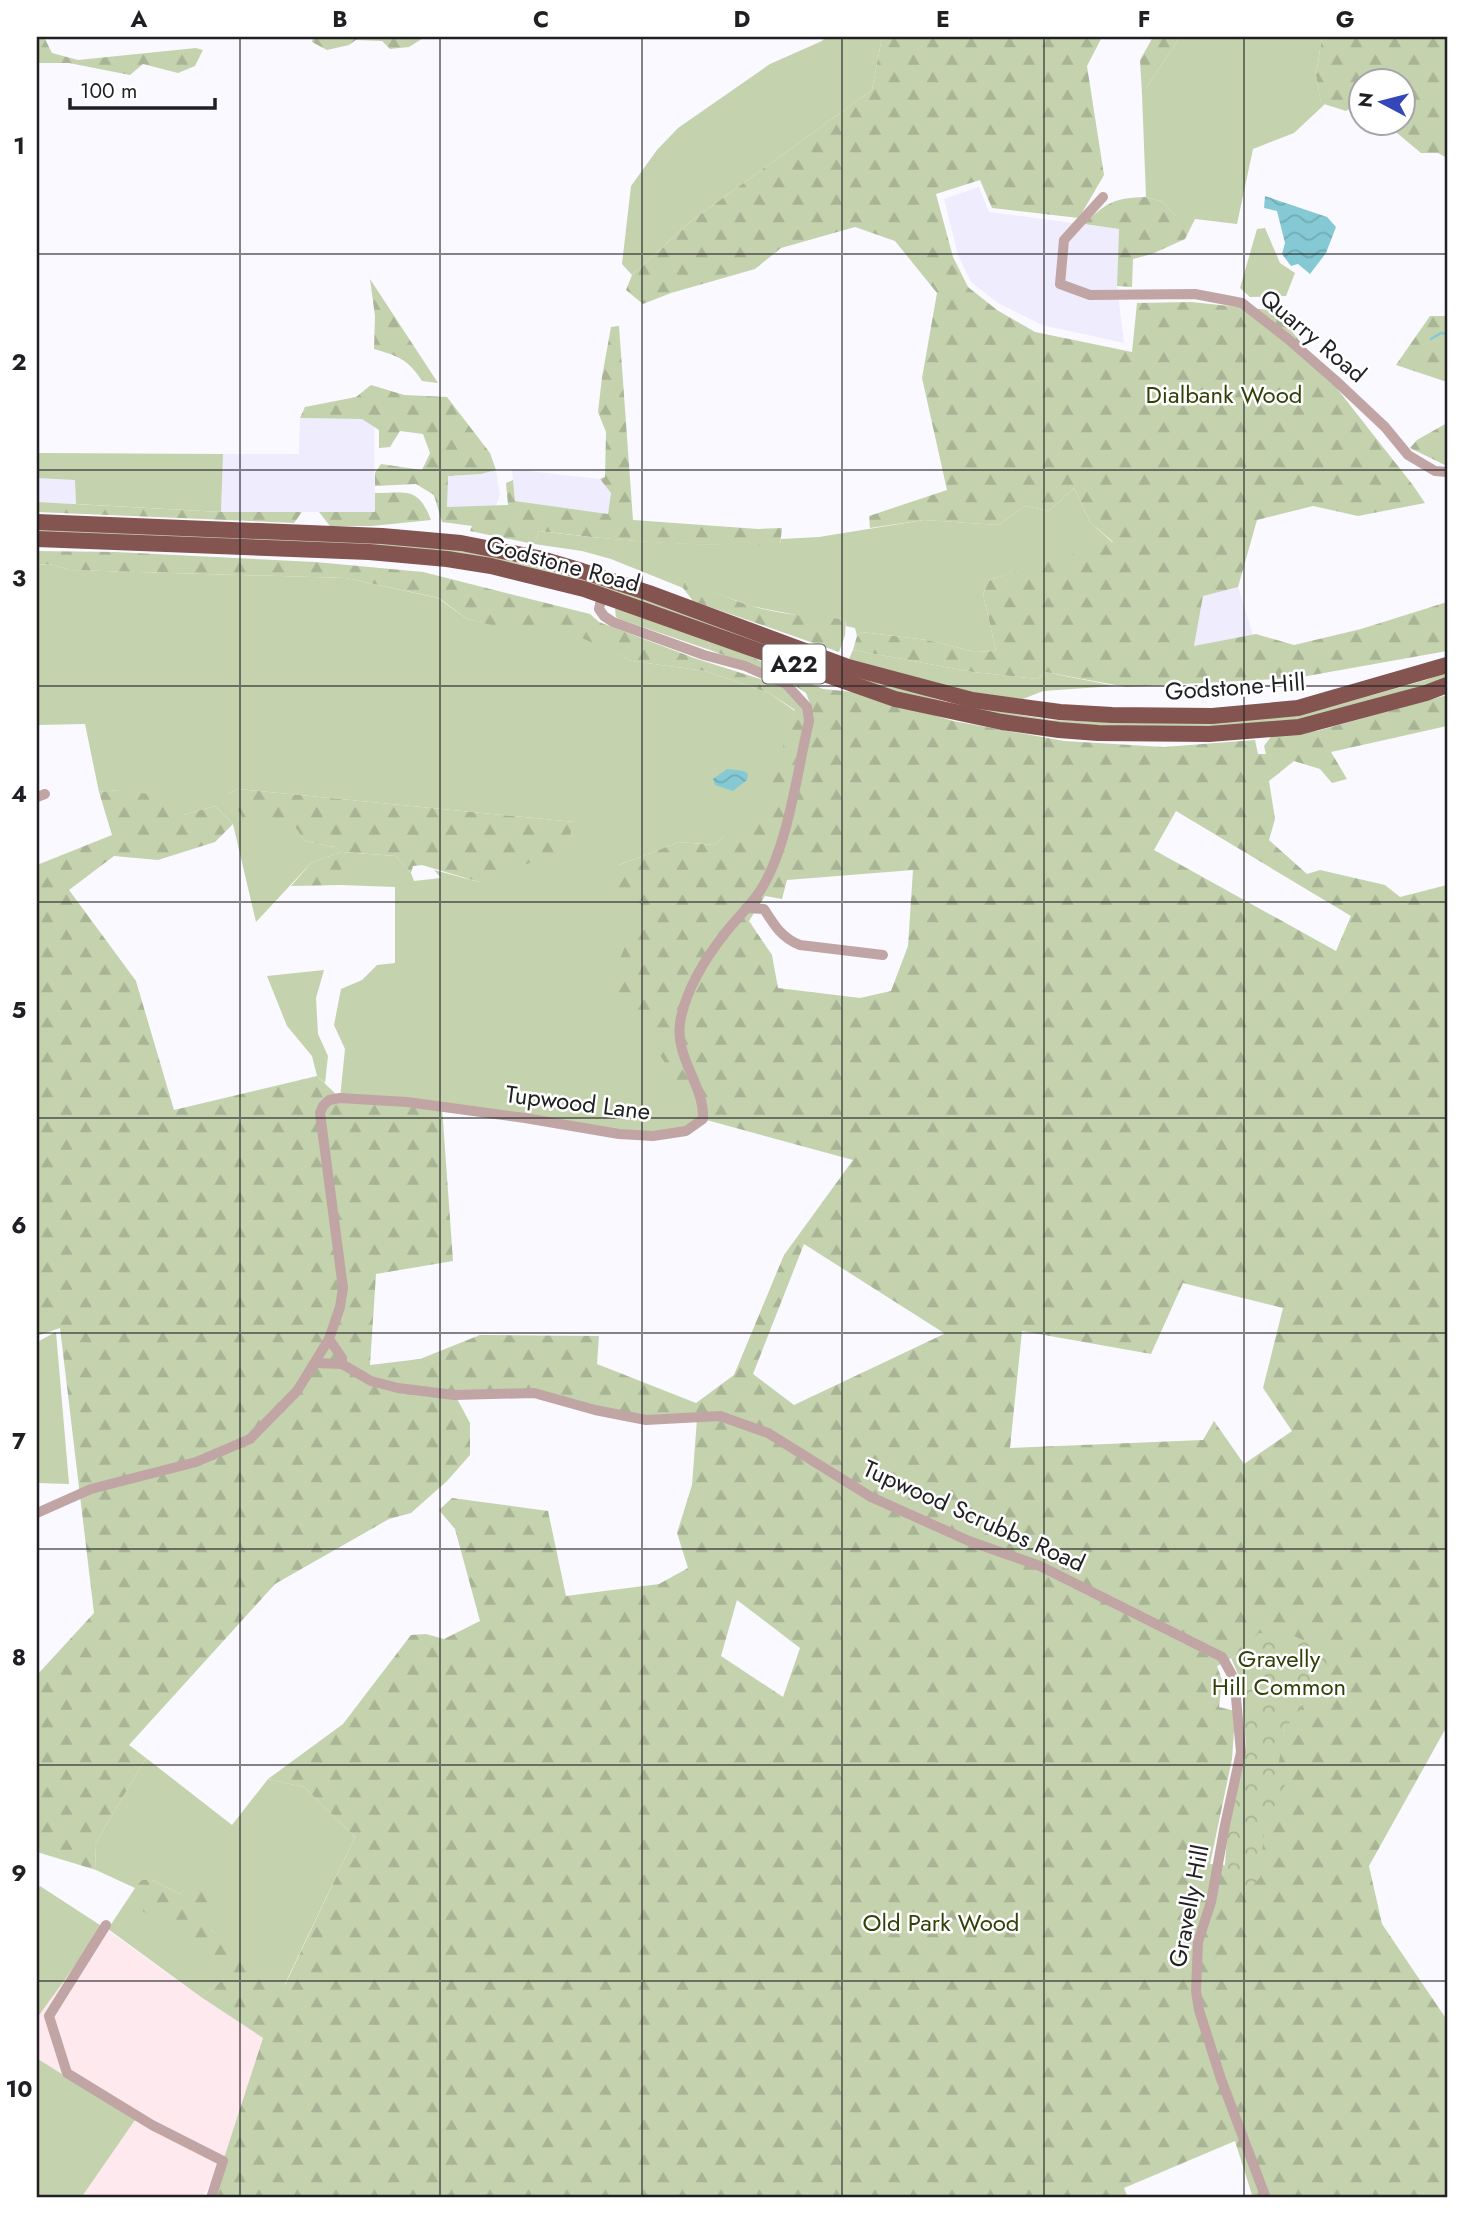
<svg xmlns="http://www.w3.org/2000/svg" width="1484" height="2235" font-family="Jost,sans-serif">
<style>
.built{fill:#efecfe}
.education{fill:#fee9ef}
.green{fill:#c4d2ad;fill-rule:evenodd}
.forest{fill:url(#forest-firs);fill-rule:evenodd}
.park{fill:url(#park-crowns)}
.water{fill:url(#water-waves)}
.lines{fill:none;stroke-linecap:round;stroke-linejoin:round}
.stream{stroke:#84c9d3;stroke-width:2.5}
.minor{stroke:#c0a5a4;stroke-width:10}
.trunk{stroke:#845451;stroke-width:16}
.grid{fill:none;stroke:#201f23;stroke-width:2;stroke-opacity:0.55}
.labels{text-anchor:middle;stroke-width:5;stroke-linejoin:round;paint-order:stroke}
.shield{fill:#fff;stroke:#636265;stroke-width:2}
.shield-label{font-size:23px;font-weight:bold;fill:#201f23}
.street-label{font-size:24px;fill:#201f23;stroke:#fff}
.park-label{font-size:24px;fill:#314108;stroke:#fff}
.neatline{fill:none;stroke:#201f23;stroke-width:2.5}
.grid-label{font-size:23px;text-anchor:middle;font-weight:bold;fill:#201f23}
</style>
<defs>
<pattern id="forest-firs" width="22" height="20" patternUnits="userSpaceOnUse" patternTransform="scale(1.75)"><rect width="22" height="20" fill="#c4d2ad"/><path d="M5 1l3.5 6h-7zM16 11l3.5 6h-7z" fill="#a8b495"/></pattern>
<pattern id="park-crowns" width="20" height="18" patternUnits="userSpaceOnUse" patternTransform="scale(1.75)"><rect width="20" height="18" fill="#c4d2ad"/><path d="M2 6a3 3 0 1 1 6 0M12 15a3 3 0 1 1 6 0" fill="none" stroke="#a8b495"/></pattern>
<pattern id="water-waves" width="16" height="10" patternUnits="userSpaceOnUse" patternTransform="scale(1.75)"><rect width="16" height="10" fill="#84c9d3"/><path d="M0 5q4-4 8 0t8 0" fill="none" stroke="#72acb5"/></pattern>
</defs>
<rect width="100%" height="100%" fill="#faf9ff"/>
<!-- built -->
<g class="built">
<path d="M 979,187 L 989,212 L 1119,229 L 1117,286 L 1124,343 L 1042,325 L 998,303 L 971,282 L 958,255 L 944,199 Z"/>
<path d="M 300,418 L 374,419 L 375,512 L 221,512 L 223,454 L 299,454 Z"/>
<path d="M 512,469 L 600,479 L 611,493 L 609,514 L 515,501 Z"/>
<path d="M 496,470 L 500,494 L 496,506 L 447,507 L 447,476 L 481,474 Z"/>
<path d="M 37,478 L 75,479 L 76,504 L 37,502 Z"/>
<path d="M 1238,587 L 1253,635 L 1194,647 L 1203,595 Z"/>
</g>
<!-- education -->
<path class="education" d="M 103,1927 L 201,1997 L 263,2038 L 223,2161 L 202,2198 L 81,2198 L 135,2120 L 38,2059 L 37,2018 Z"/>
<!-- green -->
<g class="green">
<path d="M 826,37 L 882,37 L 872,90 L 691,221 L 632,275 L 622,264 L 631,186 L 657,150 L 678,128 L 770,64 L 822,41 Z"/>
<path d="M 1180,37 L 1322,37 L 1316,75 L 1321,102 L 1325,104 L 1294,133 L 1253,149 L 1237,224 L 1195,219 L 1194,216 L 1176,216 L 1163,202 L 1146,197 L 1142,94 Z"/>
<path d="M 1265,228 L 1280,263 L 1295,273 L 1286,296 L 1250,297 L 1240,288 L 1257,229 Z"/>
<path d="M 37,453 L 223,454 L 221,512 L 76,504 L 75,480 L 37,478 Z"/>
<path d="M 1074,488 L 1090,522 L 1113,543 L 989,580 L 983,594 L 996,651 L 975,652 L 927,640 L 862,632 L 857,636 L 855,628 L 846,626 L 846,619 L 806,617 L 751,606 L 684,581 L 683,588 L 611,559 L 582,551 L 534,544 L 539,531 C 619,541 700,547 780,544 L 781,539 L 819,537 L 924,520 L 998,525 L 1025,506 L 1049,511 Z"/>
<path d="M 37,529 L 363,540 L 436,547 L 524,561 L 629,593 L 904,689 L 946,702 L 1051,720 L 1102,722 L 1330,707 L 1426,680 L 1447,672 L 1447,678 L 1405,693 L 1309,718 L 1258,724 L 1187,728 L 1102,727 L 1049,723 L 914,699 L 498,560 L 37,534 Z"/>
<path d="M 49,564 L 70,570 L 346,578 L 438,598 L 467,619 L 519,631 L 569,631 L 632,661 L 705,671 L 769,693 L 795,711 L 766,802 L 714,845 L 679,842 L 619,865 L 641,904 L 703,1119 L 686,1131 L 619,1134 L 340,1098 L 345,1049 L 334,1025 L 341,989 L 362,980 L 377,965 L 395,963 L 395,887 L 341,885 L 341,852 L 311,863 L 256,922 L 233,824 L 215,806 L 183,815 L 118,790 L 99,792 L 85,724 L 37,725 L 37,565 ZM 238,789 L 575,822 L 479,882 L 434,870 L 441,878 L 414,881 L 411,873 L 396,856 L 342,852 L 334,847 L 305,841 L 295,827 L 229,793 Z"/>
<path d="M 619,606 L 707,637 L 710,650 L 622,620 L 616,617 L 615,609 Z"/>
<path d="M 853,650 L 973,672 L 1038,679 L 1045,672 L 1115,686 L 1043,691 L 1023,699 L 979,696 L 848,661 Z"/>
<path d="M 324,970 L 316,998 L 318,1034 L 328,1056 L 325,1083 L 317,1076 L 312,1056 L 287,1026 L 267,976 Z"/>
<path d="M 56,1332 L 69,1484 L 37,1483 L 37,1342 Z"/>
<path d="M 146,1758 L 232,1825 L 268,1779 L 304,1787 L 355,1837 L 284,1986 L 210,1929 L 191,1883 L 180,1894 L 152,1880 L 142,1910 L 229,1965 L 223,1980 L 201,1997 L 108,1929 L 135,1888 L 96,1870 L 95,1844 Z"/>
<path d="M 40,1886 L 103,1927 L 37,2018 L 37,1889 Z"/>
<path d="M 37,2043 L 38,2059 L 135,2120 L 81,2198 L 40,2198 L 37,2195 Z"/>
</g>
<!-- forest -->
<g class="forest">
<path d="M 37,37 L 44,37 L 52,53 L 78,60 L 196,48 L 203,50 L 195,66 L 178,73 L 143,64 L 130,75 L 69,63 L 37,63 Z"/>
<path d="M 313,37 L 425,37 L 409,47 L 390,49 L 382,41 L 356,40 L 349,45 L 327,50 L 312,42 Z"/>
<path d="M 882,37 L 1102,37 L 1087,66 L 1104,175 L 1079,218 L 992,208 L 980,180 L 936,194 L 953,257 L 968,287 L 997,310 L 1035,332 L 1132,352 L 1137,303 L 1191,302 L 1276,311 L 1412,484 L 1425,503 L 1358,516 L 1313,506 L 1257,520 L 1238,587 L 1203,596 L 1194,646 L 1256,634 L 1294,645 L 1361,629 L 1447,602 L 1447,651 L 1296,678 L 1126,687 L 1045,672 L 1038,679 L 973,672 L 853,650 L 857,636 L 862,632 L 927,640 L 975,652 L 996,651 L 983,594 L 989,580 L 1113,542 L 1090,522 L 1074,488 L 1049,511 L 1025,506 L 998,525 L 924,520 L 870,528 L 869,516 L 947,490 L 922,378 L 937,293 L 895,241 L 855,227 L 781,248 L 755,269 L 671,293 L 643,304 L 626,290 L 632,275 L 691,221 L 872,90 Z"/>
<path d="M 1153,37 L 1180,37 L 1142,94 L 1140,60 Z"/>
<path d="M 1322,37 L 1447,37 L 1447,158 L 1438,153 L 1421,153 L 1385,123 L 1404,122 L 1404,80 L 1362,80 L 1361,102 L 1346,111 L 1321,103 L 1316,75 Z"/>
<path d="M 1146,197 L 1163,202 L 1176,216 L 1194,216 L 1195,219 L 1185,239 L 1152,254 L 1133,259 L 1132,287 L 1117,286 L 1119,229 L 1084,224 C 1107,202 1114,198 1146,197 Z"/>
<path d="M 370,279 L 438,383 L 422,381 C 408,359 398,356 374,349 L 375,316 Z"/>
<path d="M 1430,316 L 1447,316 L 1447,382 L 1396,365 Z"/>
<path d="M 619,326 L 633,520 L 758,529 L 782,528 L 780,545 C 700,547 619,541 539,531 L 534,544 L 470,531 L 472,526 L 442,522 L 434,495 L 416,484 L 375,486 L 375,473 L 381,464 L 422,470 L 430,453 L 423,434 L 400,431 L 390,447 L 379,448 L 379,430 L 362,419 L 300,418 L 305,407 L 356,397 L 371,385 L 404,395 L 447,397 L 490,453 L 496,470 L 481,474 L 448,476 L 447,507 L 508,505 L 506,483 L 513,480 L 515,501 L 608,514 L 611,493 L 600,479 L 605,477 L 606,432 L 598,412 L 602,377 L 611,327 Z"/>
<path d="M 1447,423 L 1447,466 L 1410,448 L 1417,440 Z"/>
<path d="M 375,493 C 407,493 418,486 431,520 L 372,526 L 330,526 L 319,512 L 375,512 Z"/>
<path d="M 37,502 L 221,512 L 302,512 L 294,523 L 37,512 Z"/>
<path d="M 37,551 L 115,552 L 315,562 L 423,572 L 590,614 L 599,622 L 694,658 L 782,686 L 803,707 L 804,722 L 795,766 L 803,761 L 812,709 L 806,693 L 783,678 L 710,650 L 707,637 L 823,689 L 863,693 L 953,721 L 1064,741 L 1164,747 L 1255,740 L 1258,754 L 1266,754 L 1264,746 L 1273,734 L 1317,731 L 1447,695 L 1447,726 L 1331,752 L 1347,779 L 1332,783 L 1320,769 L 1294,761 L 1269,781 L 1275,819 L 1269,840 L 1307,874 L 1320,870 L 1385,885 L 1400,897 L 1447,885 L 1447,1726 L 1369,1866 L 1382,1924 L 1447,2020 L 1447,2198 L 1253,2198 L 1235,2141 L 1124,2188 L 1128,2198 L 206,2198 L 223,2161 L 263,2038 L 201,1997 L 223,1980 L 228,1965 L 141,1910 L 135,1888 L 142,1880 L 152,1880 L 180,1894 L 191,1882 L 219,1905 L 210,1929 L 285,1985 L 355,1837 L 304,1787 L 268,1779 L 343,1724 L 411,1635 L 426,1634 L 444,1639 L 480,1621 L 455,1529 L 439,1510 L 452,1498 L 548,1511 L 566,1596 L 659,1584 L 688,1568 L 677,1533 L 692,1485 L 697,1419 L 646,1420 L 534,1393 L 455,1395 L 470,1423 L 470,1455 L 447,1481 L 411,1513 L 389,1519 L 275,1584 L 129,1745 L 146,1758 L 95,1844 L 96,1870 L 37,1852 L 37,1675 L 94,1613 L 60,1328 L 37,1336 L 37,865 L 112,835 L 99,792 L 118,790 L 163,796 L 183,815 L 215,806 L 233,824 L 215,842 L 158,860 L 114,856 L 69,890 L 136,981 L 174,1110 L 317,1076 L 340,1098 L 442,1107 L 453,1261 L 376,1274 L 370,1365 L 420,1359 L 480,1335 L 599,1336 L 597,1364 L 696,1403 L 734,1375 L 784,1255 L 853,1160 L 703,1119 L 611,983 L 641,904 L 611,885 L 619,865 L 679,842 L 714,845 L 765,802 L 795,710 L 769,693 L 705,671 L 632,661 L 569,632 L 519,632 L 467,619 L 439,598 L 346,578 L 70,570 L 49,564 L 37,565 ZM 1176,811 L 1351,916 L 1336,951 L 1154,850 ZM 913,870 L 908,946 L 891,991 L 860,998 L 778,988 L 772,955 L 749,921 L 765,896 L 782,899 L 787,880 ZM 804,1244 L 944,1333 L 944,1334 L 794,1405 L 753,1374 ZM 1183,1283 L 1283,1308 L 1263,1388 L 1292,1431 L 1244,1464 L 1214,1421 L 1203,1440 L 1010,1448 L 1022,1331 L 1151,1354 ZM 737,1600 L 800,1648 L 783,1697 L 721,1656 ZM 1242,1652 L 1285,1728 L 1264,1830 L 1245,1892 L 1225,1865 L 1210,1864 L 1232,1759 L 1234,1731 L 1239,1712 L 1219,1707 L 1222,1680 L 1217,1666 Z"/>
<path d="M 684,581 C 707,588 729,599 752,606 C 782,615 815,617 846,619 L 845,635 L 839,652 L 693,601 L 683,588 Z"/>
<path d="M 238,789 L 575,822 L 564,850 L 479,882 L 422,865 L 413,866 L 411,873 L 396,856 L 342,852 L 341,885 L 291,886 L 311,863 L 341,852 L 334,847 L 305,841 L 295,827 L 243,819 L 229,793 Z"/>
</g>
<!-- park -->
<path class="park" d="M 1259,1633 L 1291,1635 L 1325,1649 L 1328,1676 L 1285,1728 L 1278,1767 L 1288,1795 L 1264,1830 L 1260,1878 L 1244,1892 L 1225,1865 L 1227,1835 L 1246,1750 L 1242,1683 L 1231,1658 L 1242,1652 Z"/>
<!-- water -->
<g class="water">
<path d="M 1265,196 L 1327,217 L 1336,227 L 1326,253 L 1310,274 L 1298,264 L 1291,266 L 1282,254 L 1285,243 L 1277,211 L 1264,208 Z"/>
<path d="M 727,769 L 744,771 L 748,774 L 747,780 L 733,791 L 715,785 L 713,779 Z"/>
</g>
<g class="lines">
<!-- stream -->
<path class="stream" d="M 1431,339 L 1441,333 L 1447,334"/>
<!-- minor -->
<g class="minor">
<path d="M 1103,197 L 1064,240 L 1060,284 L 1090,295 L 1195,294 L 1242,303 L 1288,339 L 1335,380 L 1385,427 L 1408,455 L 1435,471 L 1447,472"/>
<path d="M 37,797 L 45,794"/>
<path d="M 746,908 L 764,909 C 774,925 782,938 800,945 L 883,955"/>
<path d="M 316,1363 L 342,1364"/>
<path d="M 342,1364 L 371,1381 L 398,1388 L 454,1395 L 534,1393 L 595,1410 L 646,1420 L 720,1416 L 768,1433 L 871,1497 L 969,1541 L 1040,1566 L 1222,1657 L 1232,1675 L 1235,1687 L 1241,1752 L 1225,1825 L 1211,1902 L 1198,1942 L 1196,1991 L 1199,2010 L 1221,2079 L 1266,2198"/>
<path d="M 342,1364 L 342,1358 L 329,1339 L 340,1307 L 343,1288 L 320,1113 L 323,1106 L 329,1100 L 340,1098 L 407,1102 L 525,1118 L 619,1134 L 653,1136 L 686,1131 L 703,1119 C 705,1084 672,1057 681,1017 C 688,986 707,956 726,932 C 737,918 751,905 760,891 C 788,848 797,772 809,721 L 807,707 L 786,684 L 745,666 L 704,655 L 613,622 L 604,616 L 599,609 L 602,595"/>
<path d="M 37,1513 L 91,1489 L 196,1462 L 250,1439 L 297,1391 L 329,1339"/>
<path d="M 106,1925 L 49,2016 L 67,2073 L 152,2125 L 223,2161 L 211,2198"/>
</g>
<!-- trunk -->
<g class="trunk">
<path d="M 37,522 L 382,536 L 461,543 L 538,558 L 582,571 L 649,593 L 848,667 L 972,700 L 1060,712 L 1112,715 L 1212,716 L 1298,708 L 1447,665"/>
<path d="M 37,539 L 369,552 L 447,559 L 491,566 L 584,589 L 895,699 L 1002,722 L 1059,730 L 1098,733 L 1209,734 L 1299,727 L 1426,693 L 1447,685"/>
</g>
</g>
<!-- grid -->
<path class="grid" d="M 240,37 L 240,2198M 440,37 L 440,2198M 642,37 L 642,2198M 842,37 L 842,2198M 1044,37 L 1044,2198M 1244,37 L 1244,2198M 37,254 L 1447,254M 37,470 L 1447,470M 37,686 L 1447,686M 37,902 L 1447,902M 37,1118 L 1447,1118M 37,1333 L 1447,1333M 37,1549 L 1447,1549M 37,1765 L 1447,1765M 37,1981 L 1447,1981"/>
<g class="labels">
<!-- shield labels -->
<rect class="shield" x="762.5" y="644.5" width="63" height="39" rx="5"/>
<g class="shield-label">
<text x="794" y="672">A22</text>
</g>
<!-- street labels -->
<g class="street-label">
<text transform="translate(1313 336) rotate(40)" y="8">Quarry Road</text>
<text transform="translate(563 564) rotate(15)" y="8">Godstone Road</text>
<text transform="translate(1235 687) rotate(-4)" y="8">Godstone Hill</text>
<text transform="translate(578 1103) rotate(7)" y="8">Tupwood Lane</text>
<text transform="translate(974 1516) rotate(24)" y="8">Tupwood Scrubbs Road</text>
<text transform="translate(1189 1906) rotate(-79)" y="8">Gravelly Hill</text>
</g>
<!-- park labels -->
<g class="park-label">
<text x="1224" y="403">Dialbank Wood</text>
<text x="1279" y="1667">Gravelly<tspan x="1279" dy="28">Hill Common</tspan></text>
<text x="941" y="1931">Old Park Wood</text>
</g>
</g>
<!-- border -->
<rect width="1484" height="2235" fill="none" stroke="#ffffff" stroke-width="77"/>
<!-- north arrow -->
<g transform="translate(1382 102) rotate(277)"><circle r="33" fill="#ffffff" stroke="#a6a5a7" stroke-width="2"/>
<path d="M0-5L12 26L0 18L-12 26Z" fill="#3347b9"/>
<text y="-10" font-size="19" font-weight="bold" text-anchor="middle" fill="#201f23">N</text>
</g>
<!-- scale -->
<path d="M70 98v10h145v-10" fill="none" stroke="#201f23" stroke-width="3.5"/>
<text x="80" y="98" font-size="21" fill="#201f23" stroke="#ffffff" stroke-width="5" paint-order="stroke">100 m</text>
<rect x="38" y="38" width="1408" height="2158" class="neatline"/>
<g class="grid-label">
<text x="139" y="27">A</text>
<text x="340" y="27">B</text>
<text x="541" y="27">C</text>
<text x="742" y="27">D</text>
<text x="943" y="27">E</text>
<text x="1144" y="27">F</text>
<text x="1345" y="27">G</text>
<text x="19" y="154">1</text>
<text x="19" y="370">2</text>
<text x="19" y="586">3</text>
<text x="19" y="802">4</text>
<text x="19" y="1018">5</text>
<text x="19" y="1233">6</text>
<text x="19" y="1449">7</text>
<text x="19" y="1665">8</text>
<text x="19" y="1881">9</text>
<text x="19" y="2097">10</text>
</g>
</svg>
